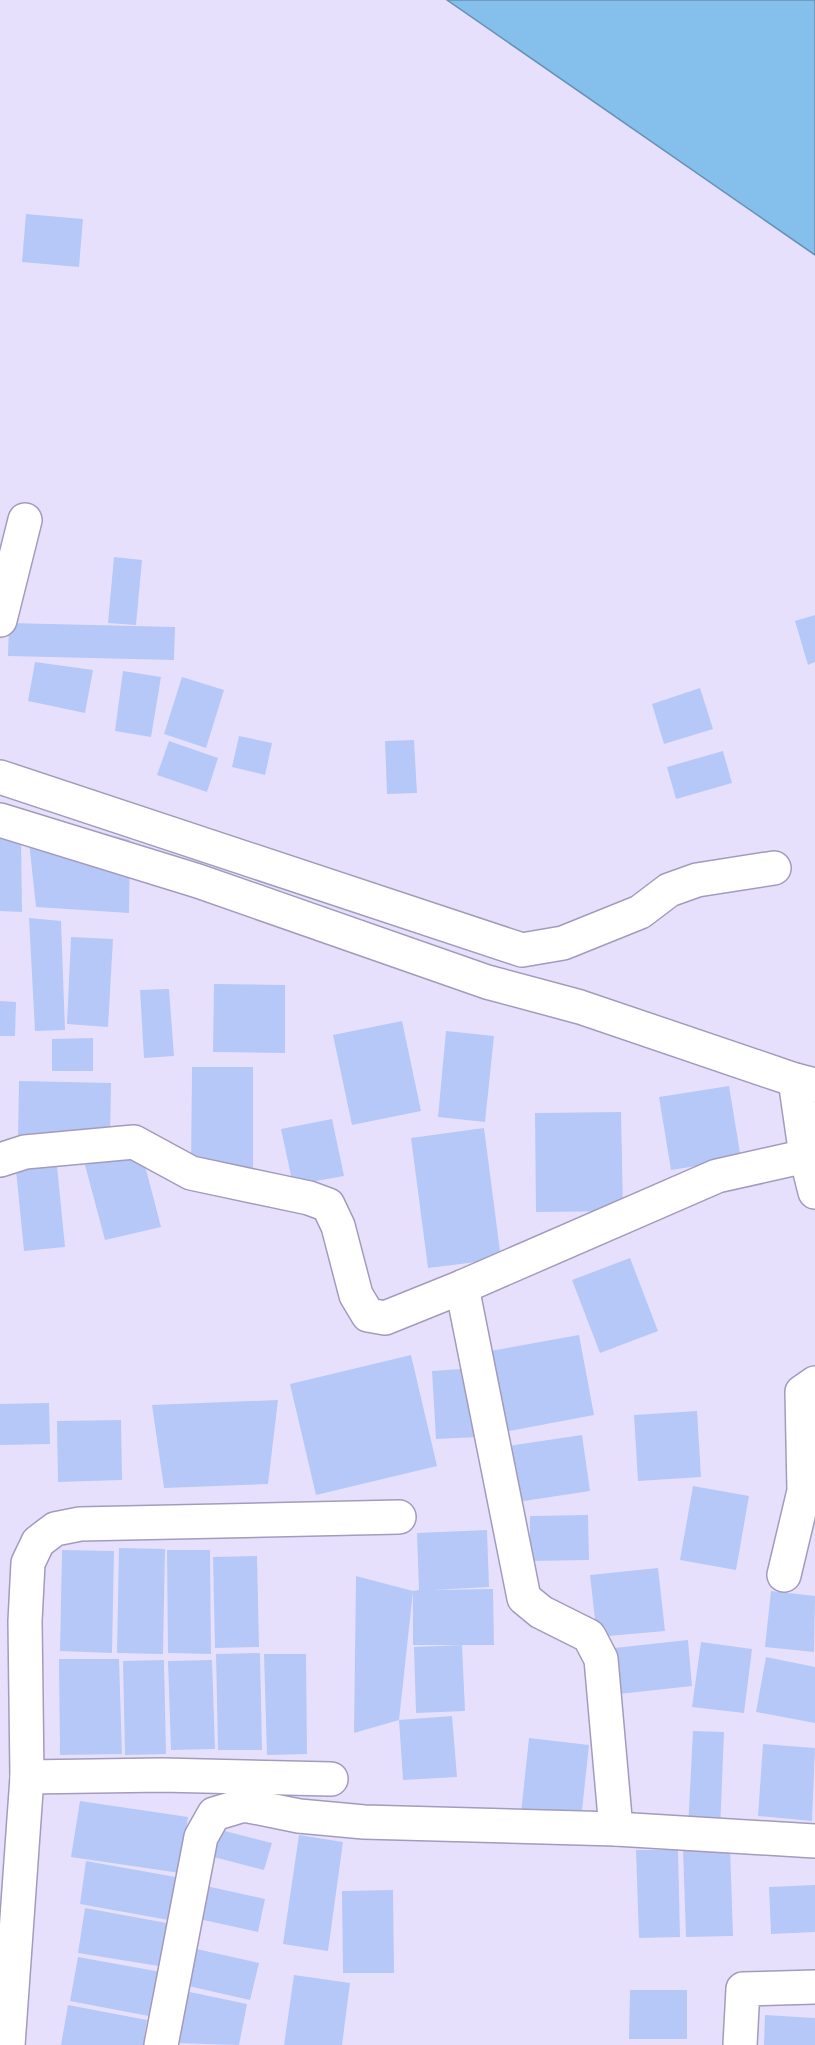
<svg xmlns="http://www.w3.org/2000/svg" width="815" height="2045" font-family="'Noto Serif',serif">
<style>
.water{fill:#85c0ec;stroke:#6891b4;stroke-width:1.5}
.building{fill:#b6c8f7}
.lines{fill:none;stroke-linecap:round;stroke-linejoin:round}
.minor-casing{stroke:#a39bbc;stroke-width:36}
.minor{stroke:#fff;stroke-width:33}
</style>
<rect width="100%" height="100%" fill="#e7e0fd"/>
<!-- water -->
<path class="water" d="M 447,0 L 815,0 L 815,255 Z"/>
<!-- building -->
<g class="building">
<path d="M 26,214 L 83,219 L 79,267 L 22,262 Z"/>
<path d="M 114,557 L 142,560 L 136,625 L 108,623 Z"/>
<path d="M 815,615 L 815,662 L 808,665 L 795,621 Z"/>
<path d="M 9,623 L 175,627 L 174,660 L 8,656 Z"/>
<path d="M 35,662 L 93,670 L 85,713 L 28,701 Z"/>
<path d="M 123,671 L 161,677 L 151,737 L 115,731 Z"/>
<path d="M 182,677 L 224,690 L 206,748 L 164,734 Z"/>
<path d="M 700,688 L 713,729 L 664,744 L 652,704 Z"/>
<path d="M 239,736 L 272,743 L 265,775 L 232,767 Z"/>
<path d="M 414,740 L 417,793 L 387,794 L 385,741 Z"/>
<path d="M 169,741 L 218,758 L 207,792 L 157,775 Z"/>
<path d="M 723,751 L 732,783 L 676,799 L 667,767 Z"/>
<path d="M 26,814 L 130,840 L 129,913 L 36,907 Z"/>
<path d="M 0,838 L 21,838 L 22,912 L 0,911 Z"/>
<path d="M 29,918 L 61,921 L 65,1030 L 35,1031 Z"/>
<path d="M 71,937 L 113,939 L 108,1027 L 67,1024 Z"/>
<path d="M 214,984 L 285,985 L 285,1053 L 213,1052 Z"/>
<path d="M 169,989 L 174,1056 L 144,1058 L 140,990 Z"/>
<path d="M 0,1001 L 16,1002 L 15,1036 L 0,1036 Z"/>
<path d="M 402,1021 L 421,1111 L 352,1125 L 333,1035 Z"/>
<path d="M 446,1031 L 494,1036 L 485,1122 L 438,1117 Z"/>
<path d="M 93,1038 L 93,1071 L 52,1071 L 52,1039 Z"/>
<path d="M 192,1067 L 253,1067 L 253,1167 L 191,1167 Z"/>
<path d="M 19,1081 L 111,1083 L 110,1141 L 18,1139 Z"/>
<path d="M 729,1086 L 741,1159 L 671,1170 L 659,1097 Z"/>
<path d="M 621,1112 L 623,1211 L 536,1212 L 535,1113 Z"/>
<path d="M 332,1119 L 344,1176 L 293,1185 L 281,1129 Z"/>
<path d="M 484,1128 L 501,1259 L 428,1268 L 411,1138 Z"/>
<path d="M 141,1150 L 161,1227 L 105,1240 L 85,1165 Z"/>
<path d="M 57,1166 L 65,1247 L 24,1251 L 16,1170 Z"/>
<path d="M 630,1258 L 658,1331 L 600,1353 L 572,1280 Z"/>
<path d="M 579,1335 L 594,1415 L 494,1434 L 479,1353 Z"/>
<path d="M 411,1355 L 437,1466 L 316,1495 L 290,1384 Z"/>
<path d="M 475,1368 L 479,1437 L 436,1439 L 432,1371 Z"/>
<path d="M 278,1400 L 268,1484 L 164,1488 L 152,1405 Z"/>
<path d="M 49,1403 L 50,1444 L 0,1445 L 0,1404 Z"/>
<path d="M 697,1411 L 701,1477 L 638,1481 L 634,1415 Z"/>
<path d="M 121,1420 L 122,1480 L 58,1482 L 57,1421 Z"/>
<path d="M 582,1435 L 590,1491 L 517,1502 L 508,1446 Z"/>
<path d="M 693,1486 L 749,1496 L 736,1570 L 680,1560 Z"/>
<path d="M 588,1515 L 589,1560 L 530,1561 L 530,1516 Z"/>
<path d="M 487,1530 L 489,1587 L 432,1590 L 493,1589 L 494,1645 L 413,1645 L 413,1591 L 399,1720 L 452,1716 L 457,1777 L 403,1780 L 399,1720 L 354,1733 L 356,1576 L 413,1591 L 419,1590 L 417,1533 Z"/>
<path d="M 119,1548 L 165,1549 L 163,1654 L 117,1653 Z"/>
<path d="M 62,1550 L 114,1551 L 112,1653 L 60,1651 Z"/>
<path d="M 167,1550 L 210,1550 L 211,1654 L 168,1653 Z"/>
<path d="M 257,1556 L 259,1647 L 215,1648 L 213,1557 Z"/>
<path d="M 658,1568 L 665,1631 L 597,1637 L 590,1575 Z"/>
<path d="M 771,1591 L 815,1596 L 814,1652 L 765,1647 Z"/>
<path d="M 688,1640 L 692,1686 L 610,1695 L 605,1649 Z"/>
<path d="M 701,1642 L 752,1649 L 744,1713 L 692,1707 Z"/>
<path d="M 462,1645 L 465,1711 L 416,1713 L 414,1647 Z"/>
<path d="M 260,1653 L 262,1750 L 218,1750 L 216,1654 Z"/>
<path d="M 264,1654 L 306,1654 L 307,1754 L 267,1755 Z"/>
<path d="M 766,1657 L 815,1667 L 815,1723 L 756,1712 Z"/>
<path d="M 59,1659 L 119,1659 L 122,1754 L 60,1755 Z"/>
<path d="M 164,1660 L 166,1754 L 125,1755 L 123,1661 Z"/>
<path d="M 212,1660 L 215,1749 L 171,1750 L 168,1661 Z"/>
<path d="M 693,1731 L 724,1732 L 720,1831 L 688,1829 Z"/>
<path d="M 529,1738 L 589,1745 L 581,1820 L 521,1813 Z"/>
<path d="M 763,1744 L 815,1748 L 812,1821 L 758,1816 Z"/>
<path d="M 80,1801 L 188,1817 L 180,1873 L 71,1857 Z"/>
<path d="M 217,1829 L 272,1843 L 264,1870 L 210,1856 Z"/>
<path d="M 299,1835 L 343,1842 L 328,1951 L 283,1944 Z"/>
<path d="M 730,1847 L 733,1936 L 686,1937 L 683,1849 Z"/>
<path d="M 636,1850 L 678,1850 L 680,1937 L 639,1938 Z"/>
<path d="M 86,1861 L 181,1878 L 174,1921 L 80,1904 Z"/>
<path d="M 815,1885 L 815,1932 L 771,1934 L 769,1887 Z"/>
<path d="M 206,1886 L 265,1899 L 258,1932 L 199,1919 Z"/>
<path d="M 393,1890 L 394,1973 L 343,1973 L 342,1891 Z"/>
<path d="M 85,1908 L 172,1924 L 165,1967 L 78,1953 Z"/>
<path d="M 192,1948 L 259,1963 L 250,2000 L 184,1985 Z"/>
<path d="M 78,1957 L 161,1972 L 154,2017 L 70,2001 Z"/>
<path d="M 294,1975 L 350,1983 L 342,2045 L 284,2045 Z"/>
<path d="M 630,1990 L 687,1990 L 687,2039 L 629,2039 Z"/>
<path d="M 185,1991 L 247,2004 L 239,2045 L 175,2043 Z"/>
<path d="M 68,2005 L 147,2020 L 143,2045 L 61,2045 Z"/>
<path d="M 765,2015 L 815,2018 L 815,2045 L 764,2045 Z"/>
</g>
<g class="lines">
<!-- minor casing -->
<g class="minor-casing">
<g id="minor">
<path d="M 0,620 L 25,520"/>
<path d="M 0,777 L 522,950 L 563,943 L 640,912 L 669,890 L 697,880 L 774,868"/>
<path d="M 0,820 L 198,881 L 487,982 L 580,1007 L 795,1080 L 815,1085"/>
<path d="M 795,1080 L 806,1156 L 815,1192"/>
<path d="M 0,1160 L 25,1152 L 134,1142 L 191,1173 L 309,1198 L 328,1205 L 338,1226 L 356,1295 L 368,1315 L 385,1318 L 462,1287 L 717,1176 L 806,1156"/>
<path d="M 462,1287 L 524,1598 L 541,1612 L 589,1636 L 601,1659 L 616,1829 L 815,1841"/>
<path d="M 784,1575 L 804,1491 L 802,1392 L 815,1383"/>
<path d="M 27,1777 L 162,1775 L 331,1779"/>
<path d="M 8,2045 L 27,1777 L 25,1621 L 28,1563 L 38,1542 L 55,1529 L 80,1524 L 399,1517"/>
<path d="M 161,2045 L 201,1837 L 214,1814 L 244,1805 L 299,1816 L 364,1822 L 616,1829"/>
<path d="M 740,2045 L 743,1989 L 815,1987"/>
</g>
</g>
<!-- minor -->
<use href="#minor" class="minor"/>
</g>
</svg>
